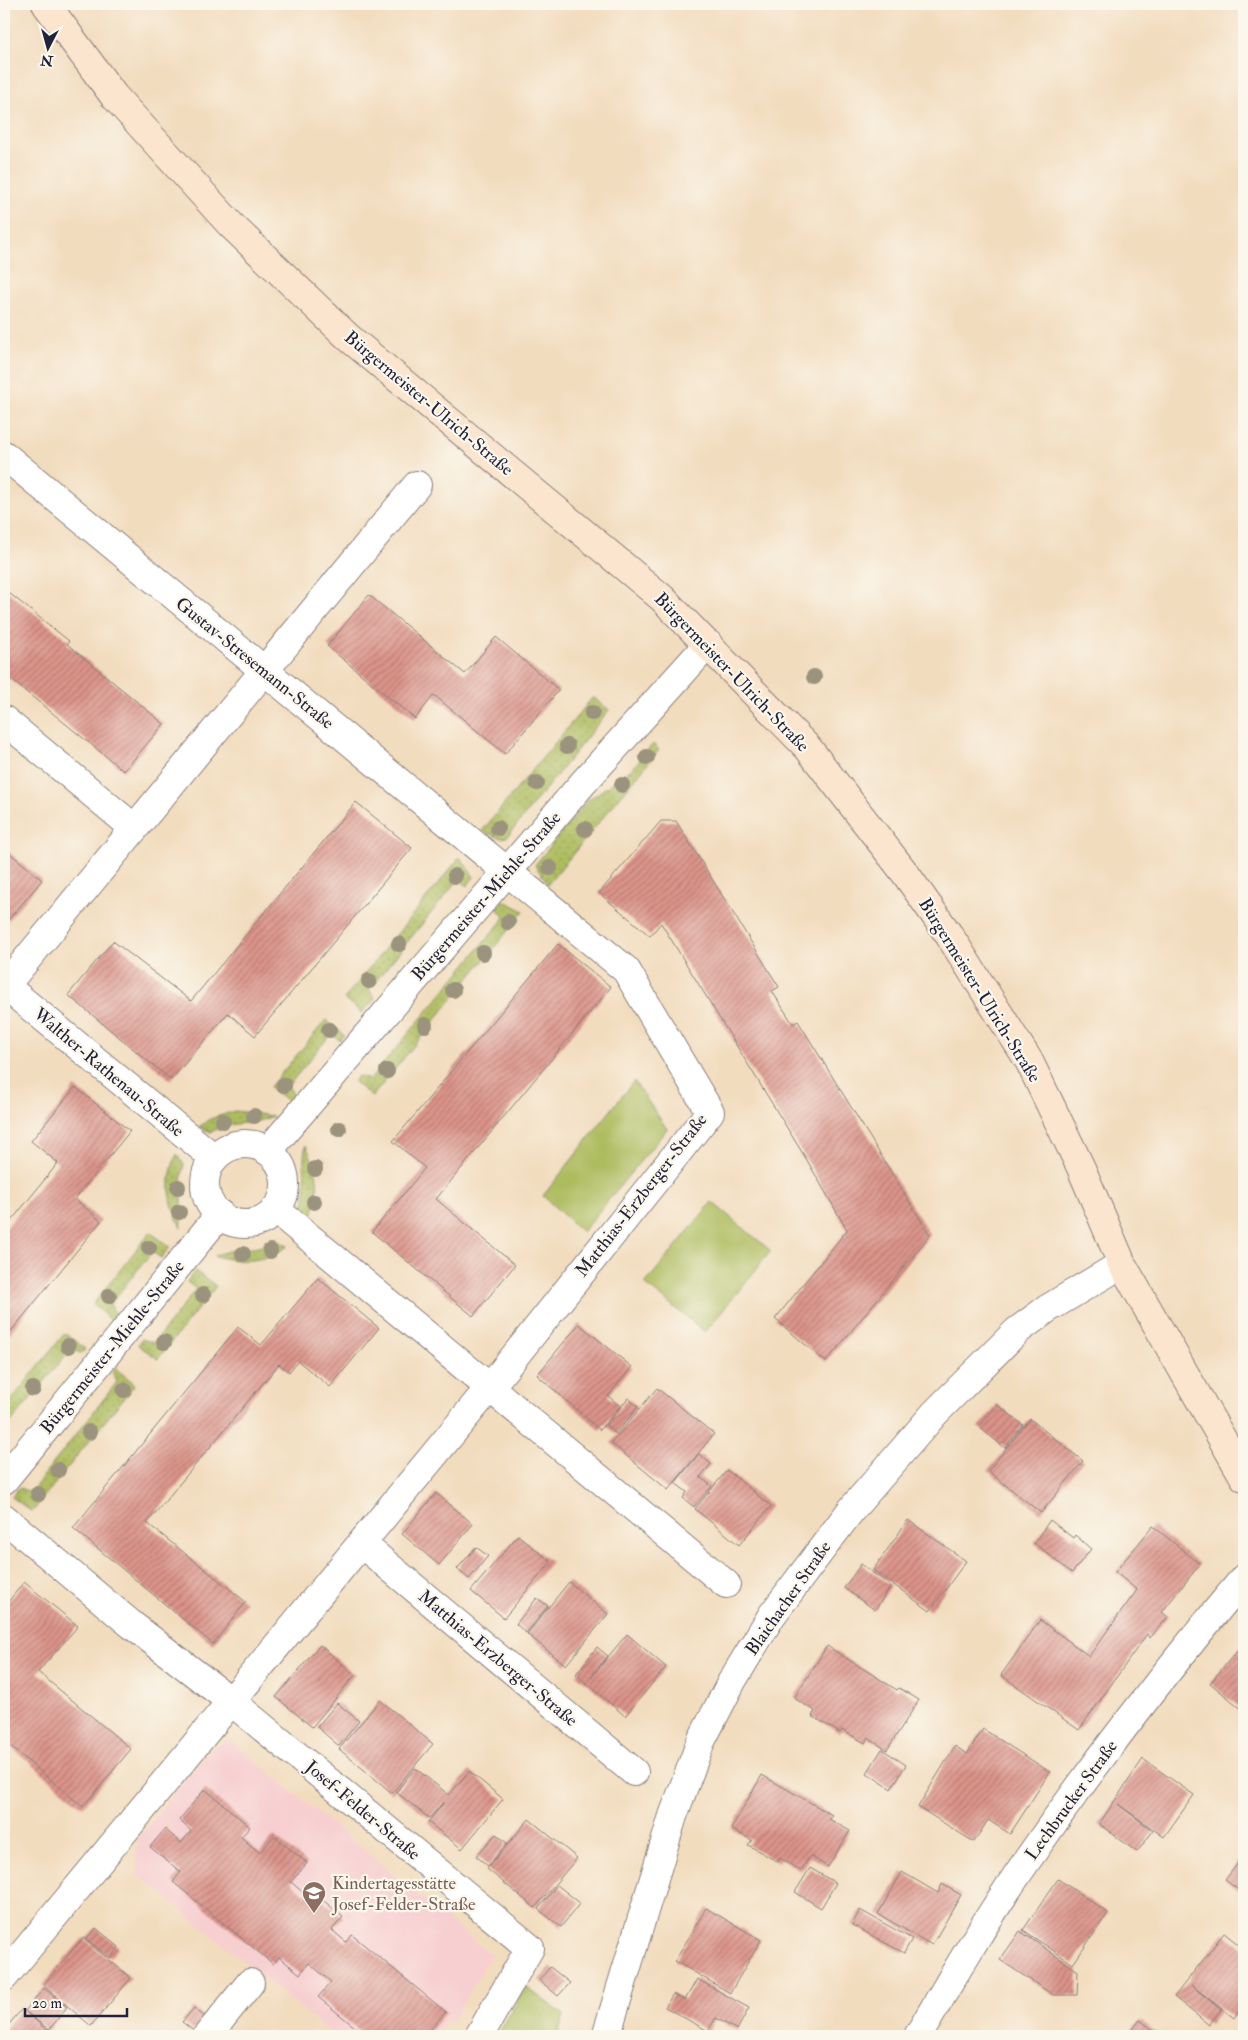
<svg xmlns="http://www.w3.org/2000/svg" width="1248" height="2040" font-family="'IM FELL Double Pica',serif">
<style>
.built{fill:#f7cfd0}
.grass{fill:url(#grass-dots);stroke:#686f4d}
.park{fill:#adbc5f;stroke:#686f4d}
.building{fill:url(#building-hatch)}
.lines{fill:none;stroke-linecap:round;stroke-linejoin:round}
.minor-casing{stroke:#8a7f7c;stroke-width:30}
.secondary-casing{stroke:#8a7f7c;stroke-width:30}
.minor{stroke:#fff;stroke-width:28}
.secondary{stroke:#fce5cf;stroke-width:28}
.tree{fill:#9b937d}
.labels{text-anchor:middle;stroke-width:4.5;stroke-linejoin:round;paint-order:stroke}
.street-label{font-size:18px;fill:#22223b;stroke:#fbf7ec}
.education-label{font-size:18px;fill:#785e54;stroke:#fbf7ec;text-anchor:start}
</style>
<defs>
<pattern id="grass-dots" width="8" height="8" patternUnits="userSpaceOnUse" patternTransform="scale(1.25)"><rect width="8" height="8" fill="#adbc5f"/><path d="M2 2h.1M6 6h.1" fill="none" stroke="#95a153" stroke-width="1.8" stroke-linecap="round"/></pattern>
<pattern id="building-hatch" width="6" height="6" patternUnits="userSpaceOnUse" patternTransform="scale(1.25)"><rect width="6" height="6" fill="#dc948a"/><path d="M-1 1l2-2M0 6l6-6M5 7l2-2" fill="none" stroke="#b27872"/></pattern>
</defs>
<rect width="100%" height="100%" fill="#fbf7ec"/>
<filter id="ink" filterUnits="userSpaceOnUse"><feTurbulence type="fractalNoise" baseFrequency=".02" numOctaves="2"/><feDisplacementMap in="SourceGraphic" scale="10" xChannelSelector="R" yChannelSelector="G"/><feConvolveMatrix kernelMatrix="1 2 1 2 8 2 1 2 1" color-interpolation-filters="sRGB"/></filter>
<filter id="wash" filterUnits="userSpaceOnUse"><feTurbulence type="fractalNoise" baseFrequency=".0096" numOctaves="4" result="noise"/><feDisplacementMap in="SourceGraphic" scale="20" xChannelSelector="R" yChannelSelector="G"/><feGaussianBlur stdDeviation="1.12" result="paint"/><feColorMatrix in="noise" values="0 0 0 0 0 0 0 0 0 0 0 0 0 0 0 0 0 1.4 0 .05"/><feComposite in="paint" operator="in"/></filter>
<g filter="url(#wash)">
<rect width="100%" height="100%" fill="#f2dcbe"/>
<!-- built -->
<path class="built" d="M 229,1739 L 491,1955 L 452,2022 L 446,2019 L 434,2036 L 334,2036 L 138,1874 L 136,1855 L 139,1837 L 210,1749 Z"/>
<!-- grass -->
<g class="grass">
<path d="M 593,697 L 609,710 L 507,837 L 501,838 L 482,831 Z"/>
<path d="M 653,744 L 659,750 L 548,884 L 535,865 L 587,801 L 632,769 Z"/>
<path d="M 460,857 L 474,877 L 467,886 L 459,879 L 369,989 L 375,999 L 362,1013 L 344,999 Z"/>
<path d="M 503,900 L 524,911 L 372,1097 L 354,1082 L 358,1076 L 370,1080 L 505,917 L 497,909 Z"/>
<path d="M 326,1020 L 344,1035 L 340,1040 L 331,1034 L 288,1086 L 295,1097 L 290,1103 L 270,1087 Z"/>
<path d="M 235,1111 L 273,1116 C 252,1126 231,1120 211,1132 L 199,1127 L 210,1119 Z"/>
<path d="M 306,1145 C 319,1174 322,1190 310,1220 L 303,1208 C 310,1185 300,1167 306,1145 Z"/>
<path d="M 177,1154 L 184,1165 C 177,1187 186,1207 181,1228 C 169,1202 165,1181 177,1154 Z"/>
<path d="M 150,1232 L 170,1247 L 161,1258 L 152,1252 L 110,1304 L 116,1315 L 111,1321 L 93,1304 Z"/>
<path d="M 276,1240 L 288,1246 C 263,1263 243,1263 214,1256 C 235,1246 253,1253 276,1240 Z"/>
<path d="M 195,1271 L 216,1286 L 158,1359 L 138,1345 L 142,1339 L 154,1343 L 196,1289 L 187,1282 Z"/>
<path d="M 65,1333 L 85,1349 L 82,1353 L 70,1350 L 4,1431 L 4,1409 Z"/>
<path d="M 115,1368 L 135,1384 L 32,1512 L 12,1497 L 19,1488 L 31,1492 L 117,1382 L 112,1371 Z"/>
</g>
<!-- park -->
<g class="park">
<path d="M 634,1081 L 667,1129 L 582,1232 L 543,1196 Z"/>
<path d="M 712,1202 L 771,1251 L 705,1332 L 645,1284 Z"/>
<path d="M 526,1987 L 564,2015 L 557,2036 L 497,2036 Z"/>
</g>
<g id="blocks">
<!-- building -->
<g class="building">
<path d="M 4,589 L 69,641 L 67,644 L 164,724 L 124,771 L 4,674 Z"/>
<path d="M 369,595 L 465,674 L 496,637 L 559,690 L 505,754 L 434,695 L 415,719 L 327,646 Z"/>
<path d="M 356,802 L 412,848 L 255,1036 L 228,1013 L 171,1080 L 68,995 L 113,941 L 191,1001 Z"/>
<path d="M 661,821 L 676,821 L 779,987 L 772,991 L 793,1024 L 798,1021 L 930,1235 L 826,1362 L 775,1319 L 847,1230 L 808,1162 L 661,923 L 650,936 L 599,893 Z"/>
<path d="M 4,848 L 42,880 L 5,924 L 4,923 Z"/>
<path d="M 558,944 L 611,987 L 436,1199 L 515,1265 L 473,1316 L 372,1232 L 425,1168 L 393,1141 Z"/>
<path d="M 75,1087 L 130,1131 L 75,1199 L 101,1221 L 4,1340 L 4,1230 L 58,1163 L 31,1141 Z"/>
<path d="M 318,1278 L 379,1328 L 330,1387 L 298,1361 L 289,1372 L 279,1364 L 147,1523 L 246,1602 L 213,1644 L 73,1528 L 238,1327 L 261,1345 Z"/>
<path d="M 579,1324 L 632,1367 L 608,1396 L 620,1406 L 600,1430 L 537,1375 Z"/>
<path d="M 657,1388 L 714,1434 L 668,1490 L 611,1443 Z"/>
<path d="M 628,1398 L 638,1407 L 616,1434 L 606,1425 Z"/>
<path d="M 997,1404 L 1023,1425 L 1005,1448 L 979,1427 Z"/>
<path d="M 1030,1419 L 1083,1461 L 1041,1513 L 988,1471 Z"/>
<path d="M 699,1454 L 711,1464 L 700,1477 L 712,1486 L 694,1507 L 683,1498 L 687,1492 L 675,1483 Z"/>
<path d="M 727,1470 L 771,1506 L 739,1545 L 695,1509 Z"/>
<path d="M 436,1493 L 473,1524 L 439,1565 L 402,1534 Z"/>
<path d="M 908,1520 L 966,1561 L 930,1611 L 873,1570 Z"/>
<path d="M 1050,1520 L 1073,1538 L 1075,1535 L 1091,1549 L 1072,1573 L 1034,1543 Z"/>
<path d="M 1153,1526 L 1200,1564 L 1162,1612 L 1168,1617 L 1150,1638 L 1147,1634 L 1079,1730 L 1001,1675 L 1040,1620 L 1089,1656 L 1137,1590 L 1115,1572 Z"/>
<path d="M 518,1535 L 551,1562 L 504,1618 L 471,1591 Z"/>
<path d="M 476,1547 L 488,1556 L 469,1579 L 457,1569 Z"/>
<path d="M 861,1564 L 891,1586 L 875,1610 L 844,1588 Z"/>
<path d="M 24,1582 L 78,1626 L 38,1672 L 131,1749 L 83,1807 L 4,1741 L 4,1607 Z"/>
<path d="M 569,1582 L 608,1614 L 566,1665 L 527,1634 Z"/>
<path d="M 537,1598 L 548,1606 L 526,1633 L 516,1624 Z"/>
<path d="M 627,1634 L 666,1667 L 625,1716 L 576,1674 L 597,1647 L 608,1656 L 591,1677 Z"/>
<path d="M 1244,1643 L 1244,1711 L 1210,1683 Z"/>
<path d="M 320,1645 L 355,1675 L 312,1727 L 276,1697 Z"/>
<path d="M 827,1646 L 897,1690 L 899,1688 L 919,1700 L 887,1750 L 868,1738 L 865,1743 L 842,1730 L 840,1733 L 812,1716 L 815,1711 L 794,1698 Z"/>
<path d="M 380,1700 L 433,1744 L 392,1793 L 339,1749 Z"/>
<path d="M 337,1703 L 359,1721 L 339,1746 L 317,1727 Z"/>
<path d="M 983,1729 L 1050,1772 L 1010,1834 L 988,1820 L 974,1842 L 918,1807 L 955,1746 L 967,1754 Z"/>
<path d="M 882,1749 L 906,1765 L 891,1789 L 867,1773 Z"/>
<path d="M 1143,1759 L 1194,1795 L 1164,1837 L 1118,1804 L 1153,1831 L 1137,1852 L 1099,1824 Z"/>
<path d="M 415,1768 L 449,1795 L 469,1771 L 503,1799 L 462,1849 L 428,1822 L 444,1802 L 429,1818 L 396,1792 Z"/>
<path d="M 762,1775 L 832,1815 L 829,1819 L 850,1831 L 828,1867 L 810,1856 L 801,1871 L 780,1858 L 778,1862 L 748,1845 L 752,1840 L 731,1829 Z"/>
<path d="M 205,1789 L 250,1827 L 241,1837 L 260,1853 L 274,1836 L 307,1863 L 291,1882 L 306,1895 L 311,1890 L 343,1917 L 332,1930 L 346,1942 L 352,1935 L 446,2012 L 425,2036 L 366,2036 L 318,1997 L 331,1982 L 309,1963 L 300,1974 L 279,1957 L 273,1964 L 173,1882 L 181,1872 L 150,1847 L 165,1829 L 181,1843 L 191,1831 L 179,1820 Z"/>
<path d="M 529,1819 L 577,1858 L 535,1908 L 487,1869 Z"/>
<path d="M 496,1834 L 507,1843 L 488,1866 L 476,1856 Z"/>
<path d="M 1244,1855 L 1244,1894 L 1225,1880 Z"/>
<path d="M 810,1868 L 836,1883 L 821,1908 L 795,1892 Z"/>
<path d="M 902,1872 L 938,1893 L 942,1884 L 961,1895 L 932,1945 L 878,1914 Z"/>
<path d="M 1058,1879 L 1108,1913 L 1073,1964 L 1023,1930 Z"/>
<path d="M 557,1885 L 580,1903 L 561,1927 L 538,1909 Z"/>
<path d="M 706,1908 L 761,1940 L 730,1993 L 675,1961 Z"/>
<path d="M 860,1910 L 912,1939 L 904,1953 L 852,1925 Z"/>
<path d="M 96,1928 L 119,1947 L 110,1958 L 86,1939 Z"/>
<path d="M 1020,1931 L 1078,1971 L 1077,1995 L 1053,1995 L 1000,1960 Z"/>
<path d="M 1224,1933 L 1244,1949 L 1244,2005 L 1234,2018 L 1191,1985 L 1221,2010 L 1209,2025 L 1174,1997 Z"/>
<path d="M 83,1938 L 131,1978 L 91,2026 L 43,1985 Z"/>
<path d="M 550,1967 L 570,1983 L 558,1996 L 539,1980 Z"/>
<path d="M 697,1979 L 749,2008 L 737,2030 L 716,2018 L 708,2031 L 665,2007 L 673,1994 L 685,2000 Z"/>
<path d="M 44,1988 L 67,2007 L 49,2030 L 25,2011 Z"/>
<path d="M 194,2008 L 205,2017 L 194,2031 L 182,2022 Z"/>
<path d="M 22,2009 L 26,2012 L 53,2036 L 4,2036 L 4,2030 Z"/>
<path d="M 1140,2020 L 1161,2036 L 1127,2036 Z"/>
</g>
</g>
</g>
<g filter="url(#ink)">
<use href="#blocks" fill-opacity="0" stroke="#8a7f7c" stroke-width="1"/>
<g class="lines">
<!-- minor casing -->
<g class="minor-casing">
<g id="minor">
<path d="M 4,455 L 626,970 L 710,1112 L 490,1387 L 4,1977"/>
<path d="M 4,720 L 134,828"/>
<path d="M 4,985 L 214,1158"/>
<path d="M 4,987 L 417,485"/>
<circle cx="245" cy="1184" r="40"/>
<path d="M 268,1151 L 583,783 L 708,644"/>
<path d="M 275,1209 L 726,1584"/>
<path d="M 4,1480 L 220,1214"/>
<path d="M 4,1518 L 132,1625 L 232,1702 L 530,1948 L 479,2036"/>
<path d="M 362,1544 L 634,1772"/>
<path d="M 207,2036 L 250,1983"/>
<path d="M 606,2036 L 673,1816 L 701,1741 L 732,1681 L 772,1615 L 852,1509 L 935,1413 L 1017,1331 L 1047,1309 L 1122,1264"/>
<path d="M 918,2036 C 953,1976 988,1916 1028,1859 C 1095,1762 1168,1668 1244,1578"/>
</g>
</g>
<!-- secondary casing -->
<g class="secondary-casing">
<path id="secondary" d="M 46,4 L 114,96 L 231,225 L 348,337 L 662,598 L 808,748 L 905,873 L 949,935 L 1029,1061 L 1081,1168 L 1122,1264 L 1244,1477"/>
</g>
<!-- minor -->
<use href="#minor" class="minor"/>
<!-- secondary -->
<use href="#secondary" class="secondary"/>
</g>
<!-- trees -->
<g class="tree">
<circle cx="814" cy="677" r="8"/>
<circle cx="592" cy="713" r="8"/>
<circle cx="567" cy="746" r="8"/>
<circle cx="647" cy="757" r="8"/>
<circle cx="537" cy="783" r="8"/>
<circle cx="622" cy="785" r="8"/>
<circle cx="498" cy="828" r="8"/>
<circle cx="585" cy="829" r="8"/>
<circle cx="550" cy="868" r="8"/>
<circle cx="455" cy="876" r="8"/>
<circle cx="508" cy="922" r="8"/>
<circle cx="399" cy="944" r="8"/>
<circle cx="483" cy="953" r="8"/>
<circle cx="369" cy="981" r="8"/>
<circle cx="453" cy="990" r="8"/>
<circle cx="425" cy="1025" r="8"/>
<circle cx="329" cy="1030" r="8"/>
<circle cx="387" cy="1071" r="8"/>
<circle cx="284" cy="1085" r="8"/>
<circle cx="254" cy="1116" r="8"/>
<circle cx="223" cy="1121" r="8"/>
<circle cx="339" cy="1129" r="8"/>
<circle cx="315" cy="1169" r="8"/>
<circle cx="178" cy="1187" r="8"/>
<circle cx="314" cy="1202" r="8"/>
<circle cx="179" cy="1212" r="8"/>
<circle cx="149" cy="1248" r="8"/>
<circle cx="270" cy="1251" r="8"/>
<circle cx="243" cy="1254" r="8"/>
<circle cx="203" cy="1295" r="8"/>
<circle cx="109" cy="1296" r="8"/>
<circle cx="164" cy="1342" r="8"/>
<circle cx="68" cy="1346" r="8"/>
<circle cx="33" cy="1389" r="8"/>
<circle cx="124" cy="1390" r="8"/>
<circle cx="89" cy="1432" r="8"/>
<circle cx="58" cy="1470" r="8"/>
<circle cx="38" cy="1494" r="8"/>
</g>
</g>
<!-- icons -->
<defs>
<g id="school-pin" transform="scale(1.25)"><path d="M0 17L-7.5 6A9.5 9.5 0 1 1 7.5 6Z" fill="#8d6e63" stroke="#fbf7ec"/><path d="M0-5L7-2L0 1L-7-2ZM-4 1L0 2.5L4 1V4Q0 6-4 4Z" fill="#fff"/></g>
</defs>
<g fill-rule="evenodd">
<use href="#school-pin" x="314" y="1893"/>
</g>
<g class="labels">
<!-- street labels -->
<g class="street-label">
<text transform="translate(429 403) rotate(40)" y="6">Bürgermeister-Ulrich-Straße</text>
<text transform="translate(255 663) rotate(39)" y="6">Gustav-Stresemann-Straße</text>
<text transform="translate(732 672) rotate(46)" y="6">Bürgermeister-Ulrich-Straße</text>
<text transform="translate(486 896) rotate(-49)" y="6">Bürgermeister-Miehle-Straße</text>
<text transform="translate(980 990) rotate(58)" y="6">Bürgermeister-Ulrich-Straße</text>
<text transform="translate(109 1072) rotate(40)" y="6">Walther-Rathenau-Straße</text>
<text transform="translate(641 1195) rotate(-52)" y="6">Matthias-Erzberger-Straße</text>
<text transform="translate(112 1347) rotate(-51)" y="6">Bürgermeister-Miehle-Straße</text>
<text transform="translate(788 1598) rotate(-55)" y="6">Blaichacher Straße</text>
<text transform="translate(498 1658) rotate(40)" y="6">Matthias-Erzberger-Straße</text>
<text transform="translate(1071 1800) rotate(-54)" y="6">Lechbrucker Straße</text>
<text transform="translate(363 1810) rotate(40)" y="6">Josef-Felder-Straße</text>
</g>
<!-- education labels -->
<g class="education-label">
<text x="332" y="1889">Kindertagesstätte<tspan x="332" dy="21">Josef-Felder-Straße</tspan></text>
</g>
</g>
<!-- margin -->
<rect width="1248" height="2040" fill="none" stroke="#fbf7ec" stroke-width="20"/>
<!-- north arrow -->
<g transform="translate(48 48) rotate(186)" stroke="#fbf7ec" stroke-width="4" paint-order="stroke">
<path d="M0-4L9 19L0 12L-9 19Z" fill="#22223b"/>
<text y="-8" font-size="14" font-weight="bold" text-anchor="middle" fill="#22223b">N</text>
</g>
<!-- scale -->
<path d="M25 2008v8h102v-8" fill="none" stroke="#22223b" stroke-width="2.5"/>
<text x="32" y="2008" font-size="15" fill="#22223b" stroke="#fbf7ec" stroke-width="4" paint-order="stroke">20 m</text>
</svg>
